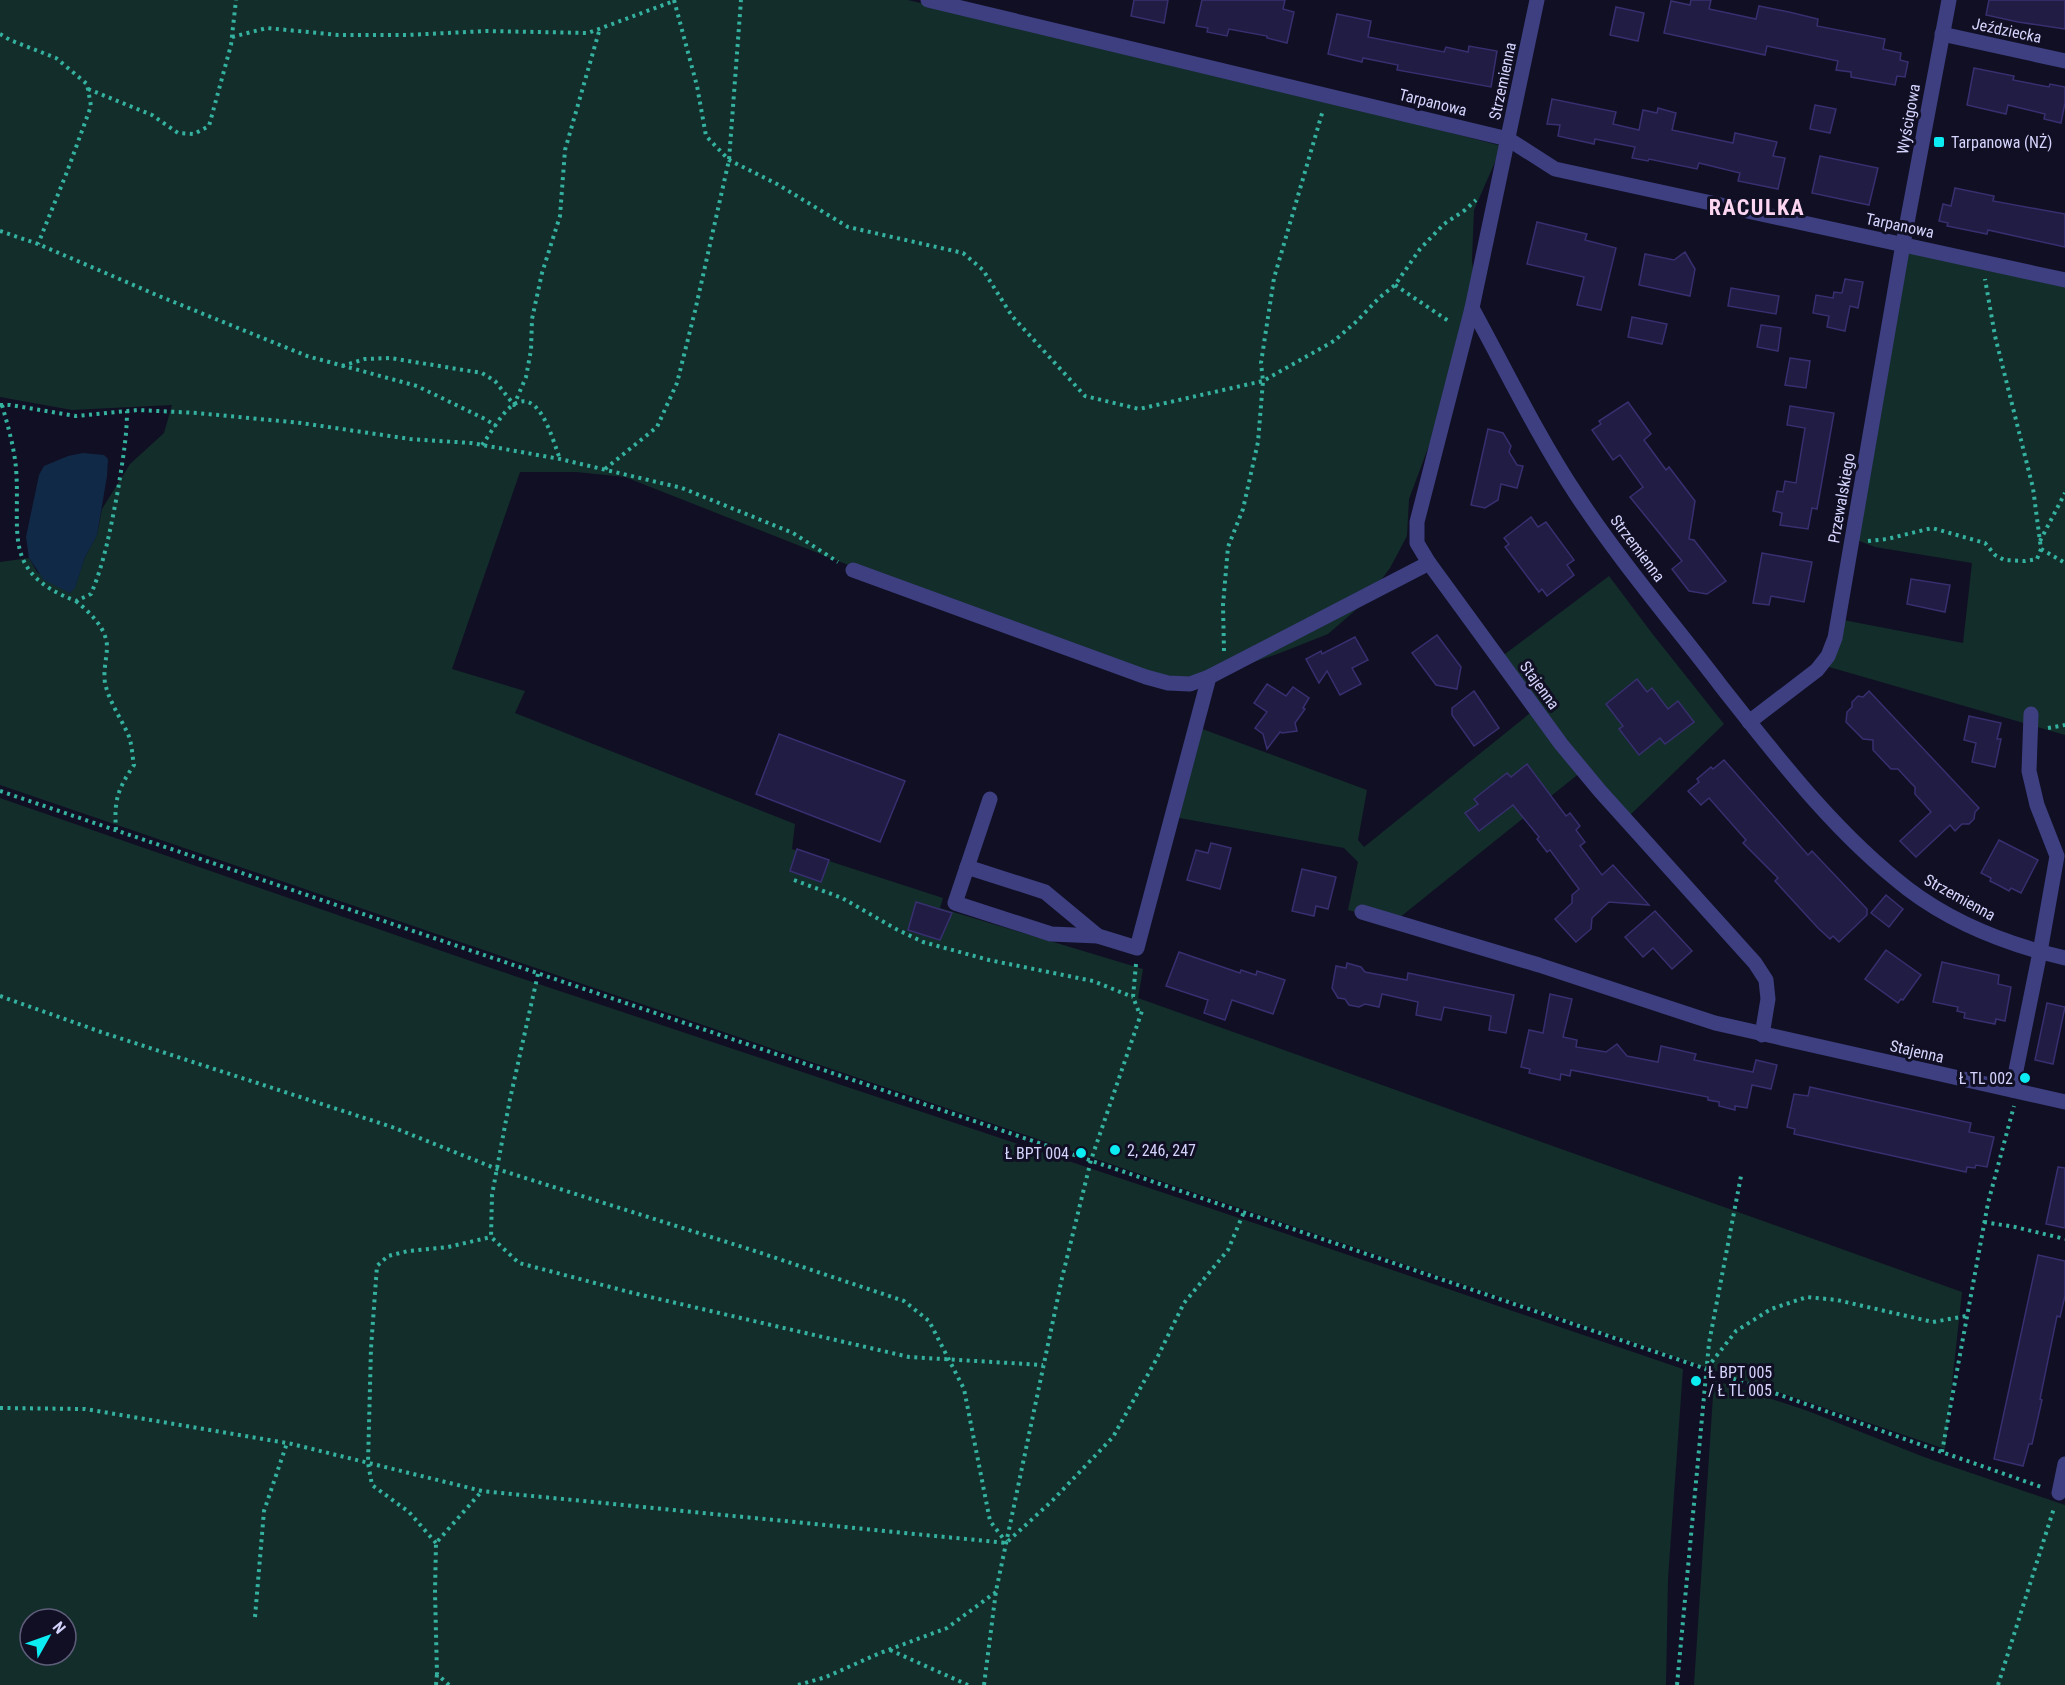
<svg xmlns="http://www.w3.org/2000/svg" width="2065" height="1685" font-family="'Roboto Condensed',sans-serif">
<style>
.green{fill:#132d2a;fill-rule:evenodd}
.water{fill:#102947}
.building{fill:#211c44;stroke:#372f6f;stroke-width:1.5}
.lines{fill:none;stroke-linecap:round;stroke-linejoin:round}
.path{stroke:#34b19f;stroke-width:4;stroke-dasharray:3 4.5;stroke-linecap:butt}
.minor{stroke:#3d3f80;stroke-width:15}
.poi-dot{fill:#0bedf2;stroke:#110f24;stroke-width:2}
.labels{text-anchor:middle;stroke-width:6;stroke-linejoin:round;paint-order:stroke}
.street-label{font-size:16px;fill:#d5d4fd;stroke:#110f24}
.poi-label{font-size:16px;fill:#d5d4fd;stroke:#110f24;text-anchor:start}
.district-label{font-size:22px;font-weight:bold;letter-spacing:1.5px;fill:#fdd6f2;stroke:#110f24}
</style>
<rect width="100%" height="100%" fill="#110f24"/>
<!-- green -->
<g class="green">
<path d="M 0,0 L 908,0 L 1389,117 L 1502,146 L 1474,210 L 1472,260 L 1475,291 L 1437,424 L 1409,499 L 1407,536 L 1390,568 L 1365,602 L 1328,634 L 1280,653 L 1209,677 L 1153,685 L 625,477 L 576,472 L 520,472 L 452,669 L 525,691 L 515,713 L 795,824 L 792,849 L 943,898 L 940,908 L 1143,969 L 1138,998 L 1962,1292 L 1945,1449 L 0,785 L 0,562 L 29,558 L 37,572 L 70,593 L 75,587 L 85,557 L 97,535 L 102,509 L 130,464 L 164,433 L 172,405 L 72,410 L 0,397 Z"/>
<path d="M 1897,246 L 2065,282 L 2065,735 L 1822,665 L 1838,619 L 1963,643 L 1972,563 L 1875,547 L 1849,537 Z"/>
<path d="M 1609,576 L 1651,632 L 1724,724 L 1626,819 L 1581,772 L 1394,922 L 1348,910 L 1358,862 L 1344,848 L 1174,817 L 1197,727 L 1367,790 L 1358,840 L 1364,847 L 1534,710 L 1497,660 Z"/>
<path d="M 0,798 L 491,968 L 1272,1229 L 1683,1369 L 1668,1579 L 1666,1685 L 0,1685 ZM 30,1619 L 66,1619 L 66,1655 L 30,1655 Z"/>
<path d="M 1714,1380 L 1808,1411 L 1924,1457 L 2065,1505 L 2065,1685 L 1694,1685 Z"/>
</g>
<!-- water -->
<path class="water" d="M 83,453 L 104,455 L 108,459 L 107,476 L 97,535 L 85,557 L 75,588 L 70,593 L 44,580 L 29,558 L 26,537 L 39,475 L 44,466 L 68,456 Z"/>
<!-- building -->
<g class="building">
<path d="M 1134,0 L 1168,0 L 1164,23 L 1131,16 Z"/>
<path d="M 1202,0 L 1285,0 L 1283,9 L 1294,12 L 1287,43 L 1267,38 L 1267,36 L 1229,29 L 1227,36 L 1207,32 L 1208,28 L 1196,26 Z"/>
<path d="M 1691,0 L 1711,0 L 1709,9 L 1756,19 L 1759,6 L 1789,12 L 1818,19 L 1817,26 L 1885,39 L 1883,49 L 1901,53 L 1900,60 L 1908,62 L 1905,77 L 1897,76 L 1895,85 L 1851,77 L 1851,72 L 1836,70 L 1838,61 L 1767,46 L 1765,55 L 1664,33 L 1671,1 L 1690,5 Z"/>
<path d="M 1989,0 L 2065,0 L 2065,29 L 2018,22 L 1986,15 Z"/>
<path d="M 1616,7 L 1644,13 L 1638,41 L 1610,35 Z"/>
<path d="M 1337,14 L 1371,21 L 1368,37 L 1444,52 L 1446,47 L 1468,52 L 1469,46 L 1497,51 L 1491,87 L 1397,70 L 1398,65 L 1363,58 L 1362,62 L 1328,54 Z"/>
<path d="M 1974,68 L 2014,76 L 2013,80 L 2049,87 L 2050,84 L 2065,87 L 2065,103 L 2061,123 L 2044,119 L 2045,114 L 2008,105 L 2006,114 L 1967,105 Z"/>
<path d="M 1552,99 L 1616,112 L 1613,124 L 1639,130 L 1643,110 L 1657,113 L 1658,108 L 1676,113 L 1672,130 L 1733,143 L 1735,133 L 1777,142 L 1773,156 L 1785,158 L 1778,189 L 1738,181 L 1740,173 L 1699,163 L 1697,169 L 1649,159 L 1648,161 L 1632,158 L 1635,147 L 1595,139 L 1594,144 L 1558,136 L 1560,125 L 1547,124 Z"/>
<path d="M 1815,105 L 1836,109 L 1830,133 L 1810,129 Z"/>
<path d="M 1820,156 L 1878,168 L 1869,205 L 1812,193 Z"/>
<path d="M 1955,188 L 1994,196 L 1993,201 L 2065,214 L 2065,247 L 1988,230 L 1987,234 L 1947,226 L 1948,223 L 1939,221 L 1943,204 L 1951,206 Z"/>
<path d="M 1537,222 L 1587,234 L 1585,240 L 1616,248 L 1601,310 L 1577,305 L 1584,277 L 1527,264 Z"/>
<path d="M 1685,252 L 1695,269 L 1690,296 L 1639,285 L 1645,254 L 1674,260 Z"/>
<path d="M 1845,279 L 1863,282 L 1858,308 L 1850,306 L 1845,331 L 1827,327 L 1829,316 L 1813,313 L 1816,295 L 1833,298 L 1834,292 L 1842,293 Z"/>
<path d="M 1731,288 L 1779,296 L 1776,314 L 1728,306 Z"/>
<path d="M 1632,317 L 1667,324 L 1662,344 L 1628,337 Z"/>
<path d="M 1761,325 L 1781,328 L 1778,351 L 1757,347 Z"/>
<path d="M 1790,358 L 1810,361 L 1806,388 L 1785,385 Z"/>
<path d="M 1628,402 L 1651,434 L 1644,440 L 1666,470 L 1669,467 L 1695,501 L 1689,539 L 1694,540 L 1726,581 L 1707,594 L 1689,591 L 1672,569 L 1682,561 L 1630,497 L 1643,487 L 1620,455 L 1613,460 L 1592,430 L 1601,424 L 1599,421 Z"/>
<path d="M 1790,406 L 1834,413 L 1817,509 L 1812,508 L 1808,529 L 1780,525 L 1782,513 L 1773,511 L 1777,491 L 1783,492 L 1785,481 L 1796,483 L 1805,428 L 1787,425 Z"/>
<path d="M 1488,429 L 1503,433 L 1511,446 L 1509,452 L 1517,465 L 1523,466 L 1517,488 L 1501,484 L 1498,500 L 1485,508 L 1471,505 Z"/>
<path d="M 1531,517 L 1538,527 L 1546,522 L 1574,560 L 1567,565 L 1574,575 L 1547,596 L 1542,589 L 1539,592 L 1505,547 L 1509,544 L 1504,538 Z"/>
<path d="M 1762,553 L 1812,562 L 1804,602 L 1771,596 L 1769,605 L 1753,603 Z"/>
<path d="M 1911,579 L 1950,585 L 1945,612 L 1907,604 Z"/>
<path d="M 1437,635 L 1461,667 L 1457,689 L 1436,685 L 1412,653 Z"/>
<path d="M 1355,637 L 1368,660 L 1352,668 L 1361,684 L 1340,695 L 1327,671 L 1319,683 L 1306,659 L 1321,651 L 1322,654 Z"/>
<path d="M 1637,679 L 1647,692 L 1652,688 L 1668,709 L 1678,701 L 1694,722 L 1665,744 L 1660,738 L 1639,755 L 1619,729 L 1623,726 L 1606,704 Z"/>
<path d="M 1267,684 L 1286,696 L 1293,687 L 1309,698 L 1303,708 L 1305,709 L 1295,723 L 1297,731 L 1282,733 L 1280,732 L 1267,749 L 1263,734 L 1255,728 L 1267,712 L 1254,703 Z"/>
<path d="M 1474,691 L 1499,728 L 1474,746 L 1452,715 L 1452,708 Z"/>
<path d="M 1869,691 L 1979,808 L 1975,812 L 1974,819 L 1969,824 L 1962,824 L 1955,831 L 1950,825 L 1916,857 L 1900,841 L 1931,812 L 1915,794 L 1915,787 L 1910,782 L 1898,769 L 1891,769 L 1873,750 L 1873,740 L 1863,739 L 1846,722 L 1847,712 L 1852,707 L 1852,702 L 1858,696 L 1863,697 Z"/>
<path d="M 1969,716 L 2001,723 L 1997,739 L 2001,739 L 1995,767 L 1972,762 L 1976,743 L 1964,740 Z"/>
<path d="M 779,734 L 905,781 L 880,842 L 756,794 Z"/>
<path d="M 1724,760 L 1808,855 L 1812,851 L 1867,909 L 1867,915 L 1839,942 L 1833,936 L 1830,939 L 1818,928 L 1775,881 L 1778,878 L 1743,843 L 1746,840 L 1709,798 L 1701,805 L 1688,791 L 1699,782 L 1697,779 L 1711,767 L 1713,769 Z"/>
<path d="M 1527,764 L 1566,816 L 1570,813 L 1580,826 L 1576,830 L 1585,842 L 1580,846 L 1602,875 L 1613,865 L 1649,905 L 1609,902 L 1592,918 L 1591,929 L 1576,942 L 1555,919 L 1572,903 L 1572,895 L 1579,889 L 1550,850 L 1547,852 L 1537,839 L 1539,837 L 1513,805 L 1479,831 L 1465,813 L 1478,804 L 1474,799 L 1507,773 L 1511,777 Z"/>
<path d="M 1999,840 L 2038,860 L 2021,893 L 2011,888 L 2009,891 L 2000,886 L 1990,881 L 1991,878 L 1981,873 Z"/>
<path d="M 1211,843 L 1231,848 L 1220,889 L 1187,880 L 1196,850 L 1208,853 Z"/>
<path d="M 797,849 L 829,860 L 821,882 L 790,871 Z"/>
<path d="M 1302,869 L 1336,877 L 1328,909 L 1316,906 L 1314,916 L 1292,911 Z"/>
<path d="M 1886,895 L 1903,909 L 1889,927 L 1871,913 Z"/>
<path d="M 916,902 L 952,913 L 940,940 L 908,930 Z"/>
<path d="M 1655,911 L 1692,951 L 1672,969 L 1653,948 L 1643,957 L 1625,937 Z"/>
<path d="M 1886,950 L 1921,975 L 1903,1000 L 1901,999 L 1898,1003 L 1865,979 Z"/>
<path d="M 1179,952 L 1240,973 L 1241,970 L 1256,975 L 1257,971 L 1285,980 L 1273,1014 L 1232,1000 L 1225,1020 L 1204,1013 L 1208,1000 L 1166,986 Z"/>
<path d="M 1942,962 L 1999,975 L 1998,984 L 2011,987 L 2005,1021 L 1996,1019 L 1995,1024 L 1964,1018 L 1965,1013 L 1957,1011 L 1958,1007 L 1933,1002 Z"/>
<path d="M 1347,963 L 1361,967 L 1365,972 L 1407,980 L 1408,973 L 1514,995 L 1506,1033 L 1489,1030 L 1491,1016 L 1444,1007 L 1441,1020 L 1416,1015 L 1418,1002 L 1382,994 L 1379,1007 L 1365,1004 L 1359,1007 L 1349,1005 L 1345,999 L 1338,998 L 1332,988 L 1336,966 L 1346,968 Z"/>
<path d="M 1550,994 L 1572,999 L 1563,1037 L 1577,1040 L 1576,1047 L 1606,1052 L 1617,1044 L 1627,1056 L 1658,1062 L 1661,1046 L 1696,1054 L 1694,1060 L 1753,1072 L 1756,1060 L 1777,1065 L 1771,1089 L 1752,1085 L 1747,1108 L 1735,1106 L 1735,1110 L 1719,1106 L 1719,1102 L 1708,1100 L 1708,1097 L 1571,1070 L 1570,1076 L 1561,1074 L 1560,1080 L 1529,1073 L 1530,1069 L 1521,1067 L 1529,1030 L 1543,1033 Z"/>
<path d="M 2047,1003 L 2065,1007 L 2053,1064 L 2035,1060 Z"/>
<path d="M 1810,1087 L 1971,1123 L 1969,1132 L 1994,1137 L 1987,1167 L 1976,1165 L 1975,1168 L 1967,1167 L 1966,1172 L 1794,1134 L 1795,1129 L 1787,1127 L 1794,1094 L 1808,1096 Z"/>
<path d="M 2058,1167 L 2065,1168 L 2065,1228 L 2046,1224 Z"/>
<path d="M 2038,1255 L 2065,1261 L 2065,1296 L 2060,1317 L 2057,1316 L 2040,1399 L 2042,1400 L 2032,1444 L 2029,1444 L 2023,1466 L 1994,1459 Z"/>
</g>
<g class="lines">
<!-- path -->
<g class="path">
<path d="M 674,0 L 697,86 L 706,136 L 729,160 L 777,184 L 848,227 L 963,253 L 983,270 L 1012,316 L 1085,396 L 1139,409 L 1263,381 L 1334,341 L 1357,321 L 1379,298 L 1395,285 L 1420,249 L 1444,224 L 1465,210 L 1476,200"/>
<path d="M 0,34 L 10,40 L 56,58 L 87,84 L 91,106 L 67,172 L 38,244"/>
<path d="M 232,37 L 267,28 L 338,35 L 408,35 L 486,31 L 588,33 L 674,1"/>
<path d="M 88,89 L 152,115 L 178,133 L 194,134 L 209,126 L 231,45 L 236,0"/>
<path d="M 0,231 L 38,244 L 159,296 L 307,356 L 417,386 L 485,419 L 496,426"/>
<path d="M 1395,285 L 1450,322"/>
<path d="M 342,366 L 365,359 L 390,358 L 482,373 L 495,381 L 514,405 L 526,377 L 531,350 L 532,319 L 542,273 L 560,216 L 565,150 L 600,28"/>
<path d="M 0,405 L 10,405 L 76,416 L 138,410 L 197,413 L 301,423 L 410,439 L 471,443 L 560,459 L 682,488 L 793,533 L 838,562"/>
<path d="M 2,405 C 8,426 14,447 16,468 C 21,533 0,572 76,601 L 91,594 C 105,561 111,526 118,490 C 122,464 127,438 127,411"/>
<path d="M 482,445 C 490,434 498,420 507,410 C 538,379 552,439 560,459"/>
<path d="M 605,469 L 657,427 L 677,383 L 695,311 L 729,160 L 741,0"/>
<path d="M 1868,541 L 1887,539 L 1932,528 L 1985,543 L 1995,555 L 2004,560 L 2025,561 L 2037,559 L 2041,549 L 2033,488 L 1995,336 L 1985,279"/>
<path d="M 2040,541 L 2065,493"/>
<path d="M 2041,549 L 2065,563"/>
<path d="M 76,601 C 89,612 106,627 107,646 C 107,658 103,670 105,683 C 109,701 120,717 128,734 C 132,743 132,755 134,765 C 117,790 114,801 116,830"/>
<path d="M 1224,651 L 1223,605 L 1228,547 L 1243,509 L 1258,442 L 1263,381 L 1261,363 L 1274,278 L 1323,110"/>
<path d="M 2048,728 L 2065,725"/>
<path d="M 0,791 L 1706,1369 L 2044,1488"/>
<path d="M 794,880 L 842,898 L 896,929 L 923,942 L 989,960 L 1093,981 L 1133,997"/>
<path d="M 1136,964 L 1133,997 L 1140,1015"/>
<path d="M 538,974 L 510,1099 L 492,1195 L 491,1237 L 519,1263 L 633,1293 L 909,1357 L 1043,1365"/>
<path d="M 0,996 L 101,1032 L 392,1127 L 497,1169 L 755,1251 L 904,1301 L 929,1321 L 964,1389 L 990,1521 L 1006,1542"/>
<path d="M 1984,1222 L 2015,1227 L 2065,1239"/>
<path d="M 1707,1368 L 1736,1331 L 1771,1309 L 1807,1297 L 1837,1300 L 1933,1322 L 1966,1316"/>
<path d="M 0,1408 L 85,1409 L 292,1444 L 482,1491 L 1006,1543 L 1052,1501 L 1113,1437 L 1156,1360 L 1184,1303 L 1228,1250 L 1244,1212"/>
<path d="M 1942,1452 L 1988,1203 L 2014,1106"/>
<path d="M 436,1543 L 409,1512 L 372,1485 L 368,1463 L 371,1348 L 377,1266 L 388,1256 L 408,1251 L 448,1247 L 491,1237"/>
<path d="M 255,1617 L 264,1511 L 287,1443"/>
<path d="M 890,1650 L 968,1685"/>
<path d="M 436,1685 L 437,1674"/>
<path d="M 449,1685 L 437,1674 L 435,1592 L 436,1543 L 482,1491"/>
<path d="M 798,1685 L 826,1677 L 880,1653 L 947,1628 L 996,1592"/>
<path d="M 984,1685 L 996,1591 L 1062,1278 L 1091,1160 L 1143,1008"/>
<path d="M 1677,1685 L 1709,1343 L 1741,1176"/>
<path d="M 1998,1685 L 2054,1508"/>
</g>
<!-- minor -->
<g class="minor">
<path d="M 928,0 L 1508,139 L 1555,169 L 2065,280"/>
<path d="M 1537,0 L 1472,308 L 1417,522 L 1417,543 L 1429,563 L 1561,744 L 1600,791 L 1755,963 L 1766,980 L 1768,999 L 1762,1035"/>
<path d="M 1942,34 L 2065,61"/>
<path d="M 1472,308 C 1506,370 1537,435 1576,494 C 1620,561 1673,623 1721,686 C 1778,758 1835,833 1908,889 C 1954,924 2009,945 2065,958"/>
<path d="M 853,570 L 1146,677 L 1168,683 L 1190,684 L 1209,677 L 1429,563"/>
<path d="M 1749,722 L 1817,670 L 1828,656 L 1835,638 L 1903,244 L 1949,0"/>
<path d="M 990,799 L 955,903 L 1051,934 L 1098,936 L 1137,948 L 1209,677"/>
<path d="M 967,867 L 1045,892 L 1098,936"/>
<path d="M 1362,912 L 1539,965 L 1715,1023 L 2065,1102"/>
<path d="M 2012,1090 L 2040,952 L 2057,856 L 2037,805 L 2029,771 L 2031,714"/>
<path d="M 2059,1493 L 2065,1464"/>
</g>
</g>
<!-- markers -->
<g class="poi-dot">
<rect x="1933" y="136" width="12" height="12" rx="3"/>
<circle cx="2025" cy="1078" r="6"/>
<circle cx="1115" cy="1150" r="6"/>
<circle cx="1081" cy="1153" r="6"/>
<circle cx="1696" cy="1381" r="6"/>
</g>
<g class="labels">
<!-- street labels -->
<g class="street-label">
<text transform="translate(2007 30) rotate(12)" y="6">Jeździecka</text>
<text transform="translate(1502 81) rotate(-78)" y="6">Strzemienna</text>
<text transform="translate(1433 102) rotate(14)" y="6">Tarpanowa</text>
<text transform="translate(1908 119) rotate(-80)" y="6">Wyścigowa</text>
<text transform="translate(1900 225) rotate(12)" y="6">Tarpanowa</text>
<text transform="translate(1841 498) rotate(-80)" y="6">Przewalskiego</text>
<text transform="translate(1638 548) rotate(53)" y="6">Strzemienna</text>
<text transform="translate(1540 685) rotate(54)" y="6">Stajenna</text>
<text transform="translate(1960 897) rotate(29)" y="6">Strzemienna</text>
<text transform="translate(1917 1051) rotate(13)" y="6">Stajenna</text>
</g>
<!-- poi labels -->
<g class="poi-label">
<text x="1951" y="148">Tarpanowa (NŻ)</text>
<text x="2013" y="1084" text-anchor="end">Ł TL 002</text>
<text x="1127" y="1156">2, 246, 247</text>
<text x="1069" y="1159" text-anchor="end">Ł BPT 004</text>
<text x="1708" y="1378">Ł BPT 005<tspan x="1708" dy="18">/ Ł TL 005</tspan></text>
</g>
<!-- district labels -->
<g class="district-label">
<text x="1757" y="215">RACULKA</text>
</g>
</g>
<!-- north arrow -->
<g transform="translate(48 1637) rotate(50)"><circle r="28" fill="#110f24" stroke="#5f5e7b" stroke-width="1.5"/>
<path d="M0-4.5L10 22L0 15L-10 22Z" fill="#0bedf2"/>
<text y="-9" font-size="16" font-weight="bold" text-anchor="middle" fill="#d5d4fd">N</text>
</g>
</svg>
